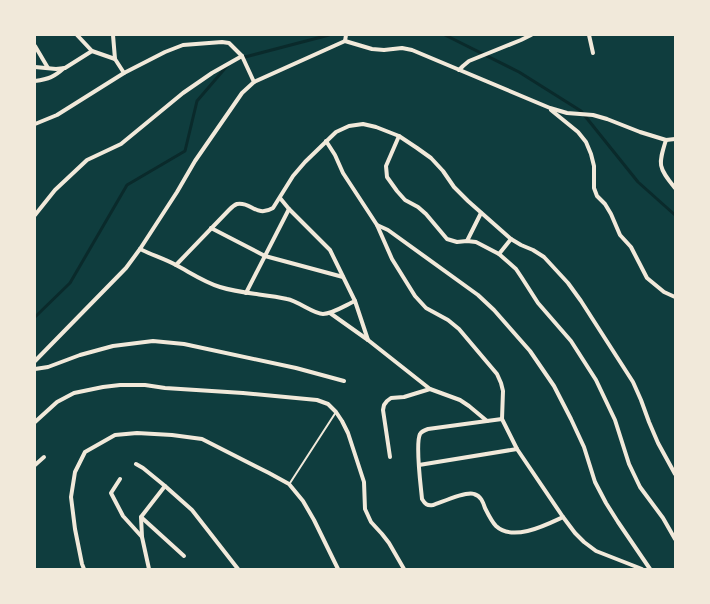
<svg xmlns="http://www.w3.org/2000/svg" width="710" height="604" font-family="Helvetica,sans-serif">
<style>
.lines{fill:none;stroke-linecap:round;stroke-linejoin:round}
.stream{stroke:#0a2a2b;stroke-width:3}
.service{stroke:#f1e9da;stroke-width:2}
.minor{stroke:#f1e9da;stroke-width:4}
</style>
<rect width="100%" height="100%" fill="#0f3d3e"/>
<g class="lines">
<!-- stream -->
<g class="stream">
<path d="M 445,35 L 519,72 L 581,111 L 638,182 L 675,215"/>
<path d="M 241,58 L 329,35"/>
<path d="M 35,317 L 70,283 L 127,185 L 185,151 L 197,101 L 227,66"/>
</g>
<!-- service -->
<path class="service" d="M 290,483 L 336,412"/>
<!-- minor -->
<g class="minor">
<path d="M 77,35 L 92,51 L 115,59 L 124,73"/>
<path d="M 113,35 L 115,59"/>
<path d="M 589,35 L 593,53"/>
<path d="M 345,41 L 346,35"/>
<path d="M 35,46 L 48,68"/>
<path d="M 35,67 L 56,69 L 65,68 L 92,51"/>
<path d="M 459,70 L 463,66 L 469,61 L 521,40 L 531,35"/>
<path d="M 35,81 C 49,79 54,77 64,68"/>
<path d="M 551,110 L 578,132 L 586,142 L 591,154 L 594,166 L 594,188 L 597,196 L 605,204 L 611,214 L 620,235 L 631,247 L 647,278 L 664,292 L 675,297"/>
<path d="M 35,124 L 57,115 L 124,73 L 165,52 L 183,45 L 222,42 L 229,43 L 242,56 L 254,82"/>
<path d="M 399,136 L 386,166 L 387,177 L 397,191 L 405,200 L 418,207 L 426,214 L 447,239 L 457,242 L 467,241 L 476,242 L 499,254 L 516,269 L 522,278 L 538,303 L 571,341 L 596,380 L 615,420 L 629,464 L 640,487 L 663,518 L 675,539"/>
<path d="M 666,140 C 658,165 658,167 675,188"/>
<path d="M 326,141 L 335,155 L 343,173 L 377,225 L 388,230 L 478,295 L 494,310 L 530,351 L 554,386 L 571,419 L 584,447 L 595,482 L 606,503 L 618,522 L 650,569"/>
<path d="M 280,198 L 289,209 L 330,250 L 355,301 L 368,340"/>
<path d="M 35,215 L 55,190 L 87,160 L 121,144 L 183,93 L 212,73 L 242,56"/>
<path d="M 377,225 L 392,259 L 415,296 L 426,308 L 448,320 L 459,329 L 497,374 L 501,383 L 503,391 L 502,419 L 517,449 L 563,517 L 575,533 L 584,542 L 596,551 L 642,569"/>
<path d="M 211,228 L 265,256 L 343,277"/>
<path d="M 467,241 L 481,213"/>
<path d="M 140,249 C 152,255 165,259 176,265 C 191,273 204,282 220,287 C 242,294 265,294 287,299 C 298,301 314,314 323,314 C 332,314 346,305 355,301"/>
<path d="M 499,254 L 511,239"/>
<path d="M 176,265 L 229,210 C 231,208 234,205 237,204 C 251,201 256,218 273,208 L 293,176 L 305,162 L 336,132 L 349,126 L 363,124 L 376,127 L 399,136 L 417,148 L 431,158 L 443,171 L 454,187 L 468,201 L 511,239 L 521,245 L 533,250 L 544,257 L 568,283 L 581,301 L 633,382 L 641,400 L 649,422 L 658,443 L 675,474"/>
<path d="M 246,293 L 289,209"/>
<path d="M 330,313 L 368,340 L 430,389"/>
<path d="M 35,361 L 126,268 L 140,249 L 177,192 L 195,161 L 242,93 L 254,82 L 345,41 L 372,49 L 384,50 L 402,48 L 412,50 L 550,108 L 567,113 L 593,115 L 607,119 L 640,132 L 666,140 L 675,139"/>
<path d="M 35,369 L 48,367 L 80,355 L 113,346 L 153,341 L 184,344 L 296,368 L 344,381"/>
<path d="M 487,421 L 428,429 C 425,430 422,431 420,434 C 415,444 421,487 422,499 C 425,504 427,506 433,505 C 442,502 466,491 474,494 C 481,496 483,502 485,508 C 488,514 492,522 496,526 C 513,542 546,525 563,517"/>
<path d="M 35,422 L 57,402 L 74,393 L 103,387 L 120,385 L 145,385 L 165,388 L 243,393 L 317,400 L 328,404 L 336,412 L 342,421 L 348,433 L 364,482 L 365,509 L 371,522 L 382,534 L 389,543 L 404,569"/>
<path d="M 390,457 L 383,410 L 384,405 L 387,401 L 391,398 L 404,397 L 430,389 L 460,400 L 469,406 L 487,421 L 502,419"/>
<path d="M 136,464 L 143,468 L 165,486 L 192,510 L 238,569"/>
<path d="M 35,465 L 44,457"/>
<path d="M 419,465 L 517,449"/>
<path d="M 120,479 L 111,493 L 123,516 L 142,537"/>
<path d="M 141,517 L 184,556"/>
<path d="M 84,569 L 82,564 L 75,529 L 71,497 L 75,472 L 85,452 L 115,435 L 137,433 L 172,435 L 202,439 L 269,473 L 289,484 L 303,501 L 314,520 L 338,569"/>
<path d="M 149,569 L 142,537 L 141,517 L 165,486"/>
</g>
</g>
<!-- border -->
<rect width="710" height="604" fill="none" stroke="#f1e9da" stroke-width="72"/>
</svg>
